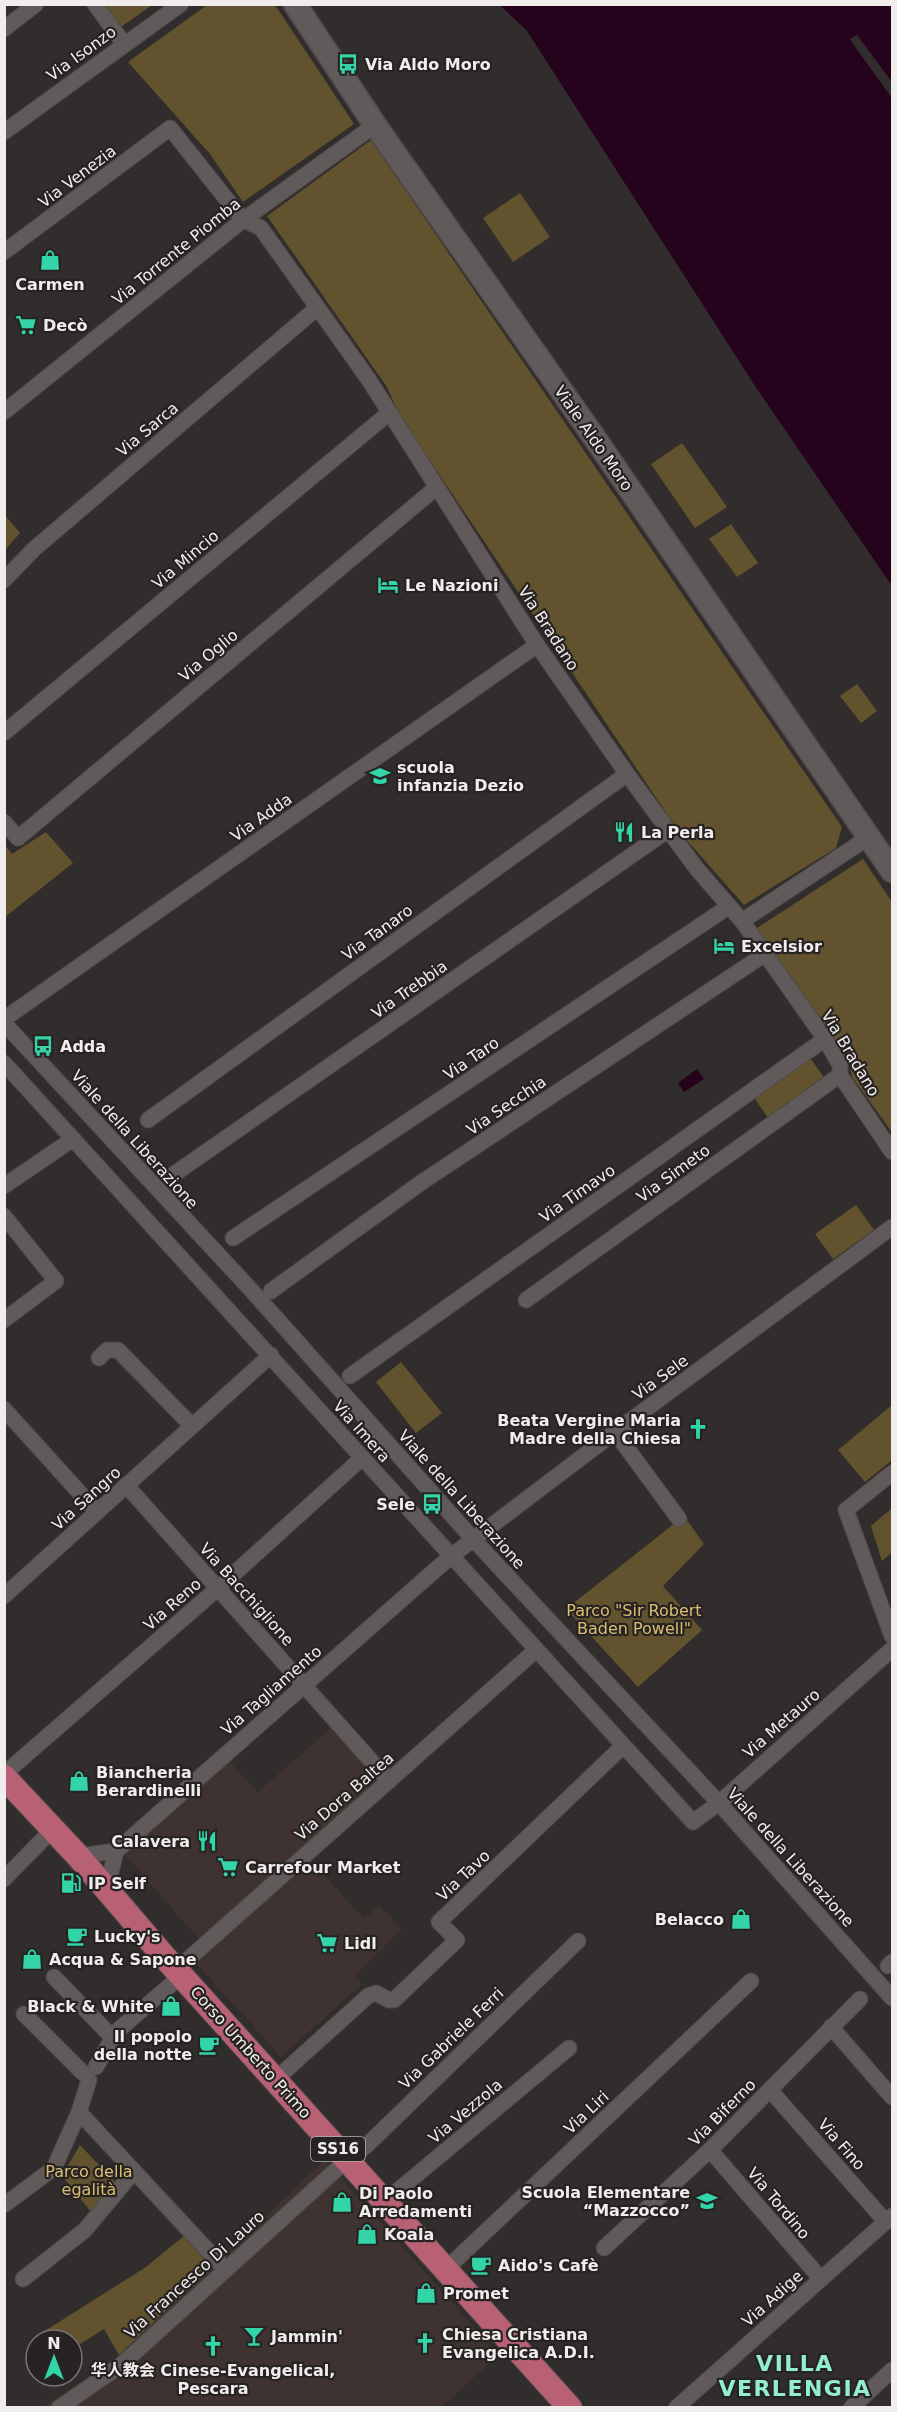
<svg xmlns="http://www.w3.org/2000/svg" width="897" height="2412" font-family="'DejaVu Sans','Noto Sans SC',sans-serif">
<style>
.built{fill:#3e3330}
.green{fill:#62532e}
.water{fill:#26031c}
.pier{fill:#312d2c}
.lines{fill:none;stroke-linecap:round;stroke-linejoin:round}
.street-casing{stroke:#4d4948;stroke-width:17}
.secondary-casing{stroke:#4d4948;stroke-width:25}
.primary-casing{stroke:#4d4948;stroke-width:26}
.street{stroke:#605b5a;stroke-width:15}
.secondary{stroke:#605b5a;stroke-width:22}
.primary{stroke:#b86175;stroke-width:24}
.labels{text-anchor:middle;stroke-width:4.5;stroke-linejoin:round;paint-order:stroke}
.shield{fill:#272322;stroke:#b4b0af;stroke-width:1.5}
.shield-label{font-size:15px;font-weight:bold;fill:#f0edec}
.street-label{font-size:16px;fill:#f0edec;stroke:#272322}
.poi-label{font-size:16px;font-weight:bold;fill:#f0edec;stroke:#272322;text-anchor:start}
.park-label{font-size:16px;fill:#dbbe73;stroke:#272322}
.district-label{font-size:22px;font-weight:bold;letter-spacing:1.5px;fill:#92eecd;stroke:#272322}
</style>
<rect width="100%" height="100%" fill="#312d2c"/>
<!-- built -->
<g class="built">
<path d="M 331,1728 L 378,1780 L 199,1939 L 121,1850 L 227,1759 L 258,1792 Z"/>
<path d="M 309,1858 L 364,1919 L 379,1905 L 402,1929 L 355,1976 L 362,1984 L 281,2057 L 196,1963 Z"/>
<path d="M 325,2160 L 499,2355 L 441,2407 L 41,2408 L 114,2360 Z"/>
</g>
<!-- green -->
<g class="green">
<path d="M 104,5 L 152,5 L 121,27 Z"/>
<path d="M 207,5 L 275,5 L 354,124 L 243,202 L 210,154 L 128,62 Z"/>
<path d="M 371,140 L 842,827 L 836,848 L 744,905 L 677,829 L 400,416 L 387,387 L 267,216 Z"/>
<path d="M 520,193 L 550,237 L 513,262 L 483,218 Z"/>
<path d="M 682,443 L 727,507 L 695,528 L 651,464 Z"/>
<path d="M 5,515 L 20,533 L 5,550 L 4,550 Z"/>
<path d="M 731,524 L 758,563 L 737,577 L 709,539 Z"/>
<path d="M 857,684 L 877,711 L 861,723 L 840,696 Z"/>
<path d="M 46,832 L 73,863 L 5,917 L 5,845 L 12,854 Z"/>
<path d="M 863,859 L 892,902 L 892,1132 L 852,1077 L 849,1062 L 757,928 Z"/>
<path d="M 808,1055 L 825,1079 L 769,1119 L 752,1095 Z"/>
<path d="M 856,1205 L 874,1230 L 833,1259 L 815,1234 Z"/>
<path d="M 401,1362 L 442,1413 L 416,1433 L 376,1382 Z"/>
<path d="M 892,1405 L 892,1460 L 865,1482 L 838,1450 Z"/>
<path d="M 892,1508 L 892,1552 L 882,1561 L 871,1526 Z"/>
<path d="M 684,1516 L 704,1544 L 663,1586 L 702,1630 L 638,1687 L 566,1609 Z"/>
<path d="M 80,2145 L 117,2184 L 92,2213 L 62,2176 Z"/>
<path d="M 185,2235 L 212,2267 L 119,2355 L 104,2329 L 72,2349 L 72,2340 L 36,2340 L 36,2344 L 32,2339 L 146,2267 Z"/>
</g>
<!-- water -->
<g class="water">
<path d="M 500,5 L 892,5 L 892,586 L 757,389 L 527,31 Z"/>
<path d="M 697,1069 L 704,1079 L 684,1092 L 678,1083 Z"/>
</g>
<!-- pier -->
<path class="pier" d="M 857,35 L 892,82 L 892,98 L 853,44 L 850,39 Z"/>
<g class="lines">
<!-- street casing -->
<g class="street-casing">
<g id="street">
<path d="M 95,4 L 124,44"/>
<path d="M 4,29 L 36,4"/>
<path d="M 4,132 L 181,4"/>
<path d="M 4,252 L 170,128 L 243,220 L 261,228 L 369,380 L 537,645 L 627,774 L 697,869 L 742,921 L 825,1039 L 840,1065 L 840,1075 L 892,1152"/>
<path d="M 4,412 L 243,220 L 375,125"/>
<path d="M 4,580 L 34,549 L 317,308"/>
<path d="M 4,733 L 389,413"/>
<path d="M 4,822 L 18,838 L 437,487"/>
<path d="M 742,921 L 869,837"/>
<path d="M 4,1019 L 537,645"/>
<path d="M 4,1023 L 253,1292 L 473,1539 L 719,1803 L 892,1998"/>
<path d="M 4,1063 L 693,1822 L 719,1803 L 892,1649"/>
<path d="M 148,1120 L 627,774"/>
<path d="M 170,1177 L 668,830"/>
<path d="M 4,1186 L 73,1139"/>
<path d="M 4,1216 L 56,1281 L 4,1320"/>
<path d="M 233,1238 L 728,907"/>
<path d="M 271,1291 L 422,1182 L 765,954"/>
<path d="M 526,1300 L 840,1075"/>
<path d="M 99,1358 L 107,1350 L 118,1350 L 192,1426"/>
<path d="M 350,1376 L 825,1039"/>
<path d="M 4,1409 L 97,1512"/>
<path d="M 615,1432 L 679,1519"/>
<path d="M 892,1473 L 846,1510 L 892,1636"/>
<path d="M 126,1485 L 389,1781"/>
<path d="M 4,1596 L 271,1355"/>
<path d="M 4,1774 L 217,1589 L 362,1458"/>
<path d="M 78,1856 L 116,1851 L 450,1557 L 615,1432 L 892,1227"/>
<path d="M 4,1879 L 53,1829"/>
<path d="M 107,1889 L 116,1851"/>
<path d="M 888,1966 L 892,1962"/>
<path d="M 176,1970 L 536,1650"/>
<path d="M 54,1977 L 113,2038"/>
<path d="M 24,2014 L 83,2073"/>
<path d="M 831,2027 L 892,2097"/>
<path d="M 96,2067 L 116,2032 L 181,1976"/>
<path d="M 276,2079 L 368,1996 L 376,1993 L 389,2000 L 394,2000 L 457,1940 L 439,1922 L 623,1746"/>
<path d="M 770,2090 L 886,2222"/>
<path d="M 79,2112 L 226,2270"/>
<path d="M 710,2150 L 821,2279"/>
<path d="M 384,2202 L 569,2048"/>
<path d="M 4,2205 L 54,2168 L 79,2112 L 89,2080"/>
<path d="M 604,2248 L 710,2150 L 860,1999"/>
<path d="M 445,2270 L 751,1981"/>
<path d="M 23,2279 L 85,2230 L 134,2171"/>
<path d="M 59,2408 L 121,2365 L 348,2159 L 366,2146 L 578,1941"/>
<path d="M 676,2408 L 892,2216"/>
<path d="M 851,2408 L 892,2370"/>
</g>
</g>
<!-- secondary casing -->
<g class="secondary-casing">
<path id="secondary" d="M 295,4 L 375,125 L 594,437 L 892,871"/>
</g>
<!-- primary casing -->
<g class="primary-casing">
<path id="primary" d="M 4,1777 L 78,1856 L 161,1953 L 570,2408"/>
</g>
<!-- street -->
<use href="#street" class="street"/>
<!-- secondary -->
<use href="#secondary" class="secondary"/>
<!-- primary -->
<use href="#primary" class="primary"/>
</g>
<!-- icons -->
<defs>
<g id="bus-bare" transform="scale(1.62)"><path d="M-5-6H5V4H4V6H2V4H-2V6H-4V4H-5ZM-3.5-4V0h7V-4ZM-3.5 1.2v1.5H-2V1.2ZM2 1.2v1.5H3.5V1.2Z" fill="#33d4a8" stroke="#272322" stroke-width="2.5" paint-order="stroke"/></g>
<g id="shop-bare" transform="scale(1.62)"><path d="M-5-2.5h2.3a2.7 3.5 0 0 1 5.4 0H5L5.5 6h-11ZM-1.5-2.5h3a1.5 2.3 0 0 0-3 0Z" fill="#33d4a8" stroke="#272322" stroke-width="2.5" paint-order="stroke"/></g>
<g id="supermarket-bare" transform="scale(1.62)"><path d="M-6-5.5h2.5l.6 2H6L4.5 2H-2.5L-4.4-4H-6ZM-1.5 3.2a1.3 1.3 0 1 0 .1 0ZM3 3.2a1.3 1.3 0 1 0 .1 0Z" fill="#33d4a8" stroke="#272322" stroke-width="2.5" paint-order="stroke"/></g>
<g id="hotel-bare" transform="scale(1.62)"><path d="M-6-4.5h1.5V1H6V5H4.5V3h-9V5H-6ZM-4 0a1.8 1.8 0 1 1 3.6 0ZM.5 0V-2.5h3Q6-2.5 6 0Z" fill="#33d4a8" stroke="#272322" stroke-width="2.5" paint-order="stroke"/></g>
<g id="school-bare" transform="scale(1.62)"><path d="M0-5L7-2L0 1L-7-2ZM-4 1L0 2.5L4 1V4Q0 6-4 4Z" fill="#33d4a8" stroke="#272322" stroke-width="2.5" paint-order="stroke"/></g>
<g id="restaurant-bare" transform="scale(1.62)"><path d="M-5-6h1v4h1v-4h1v4h1v-4h1v5L-1.5 .5V6h-2V.5L-5-1ZM5-6V6H3V1.5H1.5Q1.5-4 5-6Z" fill="#33d4a8" stroke="#272322" stroke-width="2.5" paint-order="stroke"/></g>
<g id="church-bare" transform="scale(1.62)"><path d="M-1.2-6h2.4v3.5h3.3v2.4h-3.3V6h-2.4V-.1h-3.3v-2.4h3.3Z" fill="#33d4a8" stroke="#272322" stroke-width="2.5" paint-order="stroke"/></g>
<g id="fuel-bare" transform="scale(1.62)"><path d="M-5.5-6h7V0h2V4h1.3V-2.5L3-4.5l.8-.8L6-3V5H2.5V1h-1V6h-7ZM-4.2-4.7v3.2H.2V-4.7Z" fill="#33d4a8" stroke="#272322" stroke-width="2.5" paint-order="stroke"/></g>
<g id="cafe-bare" transform="scale(1.62)"><path d="M-5.5-4.5H6V0H3Q3 3.5 0 3.5H-2.5Q-5.5 3.5-5.5 0ZM3-3.2v2h1.7v-2ZM-6 4.5H4V6H-6Z" fill="#33d4a8" stroke="#272322" stroke-width="2.5" paint-order="stroke"/></g>
<g id="bar-bare" transform="scale(1.62)"><path d="M-6-5H6L.8 .8V4.5H3.5V6h-7V4.5H-.8V.8Z" fill="#33d4a8" stroke="#272322" stroke-width="2.5" paint-order="stroke"/></g>
</defs>
<g fill-rule="evenodd">
<use href="#bus-bare" x="348" y="64"/>
<use href="#shop-bare" x="50" y="260"/>
<use href="#supermarket-bare" x="26" y="325"/>
<use href="#hotel-bare" x="388" y="585"/>
<use href="#school-bare" x="380" y="776"/>
<use href="#restaurant-bare" x="624" y="832"/>
<use href="#hotel-bare" x="724" y="946"/>
<use href="#bus-bare" x="43" y="1046"/>
<use href="#church-bare" x="698" y="1429"/>
<use href="#bus-bare" x="432" y="1504"/>
<use href="#shop-bare" x="79" y="1781"/>
<use href="#restaurant-bare" x="207" y="1841"/>
<use href="#supermarket-bare" x="228" y="1867"/>
<use href="#fuel-bare" x="71" y="1883"/>
<use href="#shop-bare" x="741" y="1919"/>
<use href="#cafe-bare" x="77" y="1936"/>
<use href="#supermarket-bare" x="327" y="1943"/>
<use href="#shop-bare" x="32" y="1959"/>
<use href="#shop-bare" x="171" y="2006"/>
<use href="#cafe-bare" x="209" y="2045"/>
<use href="#school-bare" x="707" y="2201"/>
<use href="#shop-bare" x="342" y="2202"/>
<use href="#shop-bare" x="367" y="2234"/>
<use href="#cafe-bare" x="481" y="2265"/>
<use href="#shop-bare" x="426" y="2293"/>
<use href="#bar-bare" x="254" y="2336"/>
<use href="#church-bare" x="425" y="2343"/>
<use href="#church-bare" x="213" y="2346"/>
</g>
<g class="labels">
<!-- shield labels -->
<rect class="shield" x="311" y="2137" width="54" height="24" rx="4.5"/>
<g class="shield-label">
<text x="338" y="2154">SS16</text>
</g>
<!-- street labels -->
<g class="street-label">
<text transform="translate(81 53) rotate(-36)" y="6">Via Isonzo</text>
<text transform="translate(77 176) rotate(-37)" y="6">Via Venezia</text>
<text transform="translate(176 251) rotate(-39)" y="6">Via Torrente Piomba</text>
<text transform="translate(147 429) rotate(-40)" y="6">Via Sarca</text>
<text transform="translate(594 438) rotate(55)" y="6">Viale Aldo Moro</text>
<text transform="translate(185 559) rotate(-40)" y="6">Via Mincio</text>
<text transform="translate(549 628) rotate(57)" y="6">Via Bradano</text>
<text transform="translate(208 655) rotate(-40)" y="6">Via Oglio</text>
<text transform="translate(261 817) rotate(-35)" y="6">Via Adda</text>
<text transform="translate(377 932) rotate(-36)" y="6">Via Tanaro</text>
<text transform="translate(409 989) rotate(-35)" y="6">Via Trebbia</text>
<text transform="translate(851 1053) rotate(59)" y="6">Via Bradano</text>
<text transform="translate(471 1058) rotate(-34)" y="6">Via Taro</text>
<text transform="translate(506 1105) rotate(-34)" y="6">Via Secchia</text>
<text transform="translate(135 1139) rotate(48)" y="6">Viale della Liberazione</text>
<text transform="translate(673 1173) rotate(-36)" y="6">Via Simeto</text>
<text transform="translate(577 1193) rotate(-35)" y="6">Via Timavo</text>
<text transform="translate(660 1377) rotate(-36)" y="6">Via Sele</text>
<text transform="translate(362 1431) rotate(48)" y="6">Via Imera</text>
<text transform="translate(86 1498) rotate(-42)" y="6">Via Sangro</text>
<text transform="translate(462 1499) rotate(48)" y="6">Viale della Liberazione</text>
<text transform="translate(247 1594) rotate(48)" y="6">Via Bacchiglione</text>
<text transform="translate(172 1604) rotate(-41)" y="6">Via Reno</text>
<text transform="translate(271 1690) rotate(-41)" y="6">Via Tagliamento</text>
<text transform="translate(781 1723) rotate(-41)" y="6">Via Metauro</text>
<text transform="translate(344 1796) rotate(-41)" y="6">Via Dora Baltea</text>
<text transform="translate(791 1857) rotate(48)" y="6">Viale della Liberazione</text>
<text transform="translate(463 1875) rotate(-43)" y="6">Via Tavo</text>
<text transform="translate(451 2038) rotate(-44)" y="6">Via Gabriele Ferri</text>
<text transform="translate(251 2052) rotate(48)" y="6">Corso Umberto Primo</text>
<text transform="translate(465 2111) rotate(-40)" y="6">Via Vezzola</text>
<text transform="translate(586 2112) rotate(-43)" y="6">Via Liri</text>
<text transform="translate(722 2112) rotate(-45)" y="6">Via Biferno</text>
<text transform="translate(842 2144) rotate(49)" y="6">Via Fino</text>
<text transform="translate(779 2203) rotate(50)" y="6">Via Tordino</text>
<text transform="translate(194 2274) rotate(-42)" y="6">Via Francesco Di Lauro</text>
<text transform="translate(772 2298) rotate(-42)" y="6">Via Adige</text>
</g>
<!-- poi labels -->
<g class="poi-label">
<text x="365" y="70">Via Aldo Moro</text>
<text x="50" y="290" text-anchor="middle">Carmen</text>
<text x="43" y="331">Decò</text>
<text x="405" y="591">Le Nazioni</text>
<text x="397" y="773">scuola<tspan x="397" dy="18">infanzia Dezio</tspan></text>
<text x="641" y="838">La Perla</text>
<text x="741" y="952">Excelsior</text>
<text x="60" y="1052">Adda</text>
<text x="681" y="1426" text-anchor="end">Beata Vergine Maria<tspan x="681" dy="18">Madre della Chiesa</tspan></text>
<text x="415" y="1510" text-anchor="end">Sele</text>
<text x="96" y="1778">Biancheria<tspan x="96" dy="18">Berardinelli</tspan></text>
<text x="190" y="1847" text-anchor="end">Calavera</text>
<text x="245" y="1873">Carrefour Market</text>
<text x="88" y="1889">IP Self</text>
<text x="724" y="1925" text-anchor="end">Belacco</text>
<text x="94" y="1942">Lucky's</text>
<text x="344" y="1949">Lidl</text>
<text x="49" y="1965">Acqua &amp; Sapone</text>
<text x="154" y="2012" text-anchor="end">Black &amp; White</text>
<text x="192" y="2042" text-anchor="end">Il popolo<tspan x="192" dy="18">della notte</tspan></text>
<text x="690" y="2198" text-anchor="end">Scuola Elementare<tspan x="690" dy="18">“Mazzocco”</tspan></text>
<text x="359" y="2199">Di Paolo<tspan x="359" dy="18">Arredamenti</tspan></text>
<text x="384" y="2240">Koala</text>
<text x="498" y="2271">Aido's Cafè</text>
<text x="443" y="2299">Promet</text>
<text x="442" y="2340">Chiesa Cristiana<tspan x="442" dy="18">Evangelica A.D.I.</tspan></text>
<text x="271" y="2342">Jammin'</text>
<text x="213" y="2376" text-anchor="middle">华人教会 Cinese-Evangelical,<tspan x="213" dy="18">Pescara</tspan></text>
</g>
<!-- park labels -->
<g class="park-label">
<text x="634" y="1616">Parco "Sir Robert<tspan x="634" dy="18">Baden Powell"</tspan></text>
<text x="89" y="2177">Parco della<tspan x="89" dy="18">egalità</tspan></text>
</g>
<!-- district labels -->
<g class="district-label">
<text x="795" y="2371">VILLA<tspan x="795" dy="25">VERLENGIA</tspan></text>
</g>
</g>
<!-- border -->
<rect width="897" height="2412" fill="none" stroke="#f0edec" stroke-width="12"/>
<!-- north arrow -->
<g transform="translate(54 2358)"><circle r="28" fill="#272322" stroke="#777473" stroke-width="1.5"/>
<path d="M0-4.5L10 22L0 15L-10 22Z" fill="#33d4a8"/>
<text y="-9" font-size="16" font-weight="bold" text-anchor="middle" fill="#f0edec">N</text>
</g>
</svg>
